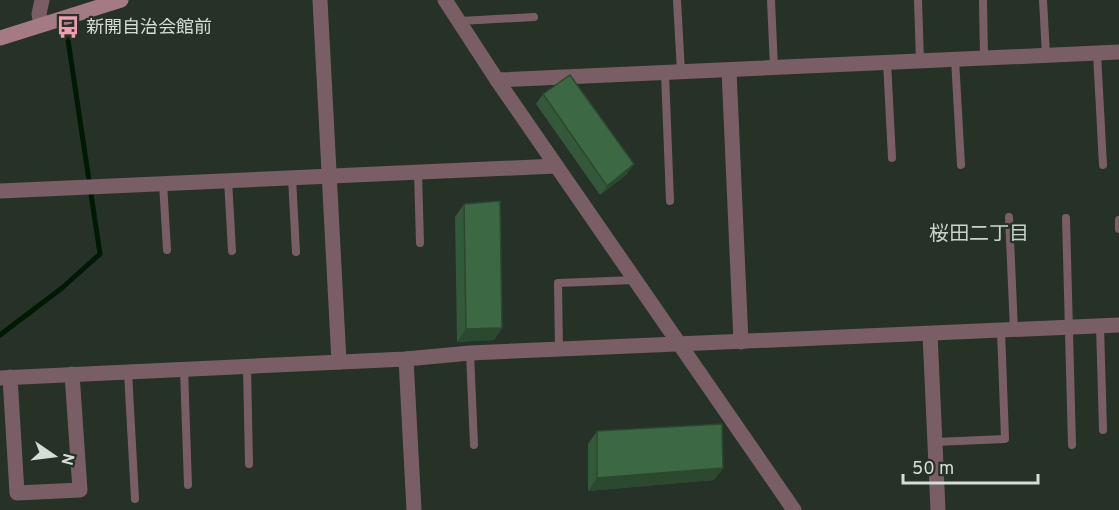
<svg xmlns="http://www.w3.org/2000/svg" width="1119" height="510" font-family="Overpass,'Noto Sans JP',sans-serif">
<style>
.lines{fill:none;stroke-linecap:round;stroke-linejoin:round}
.stream{stroke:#001902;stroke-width:5}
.lane{stroke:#795f65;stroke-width:8}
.street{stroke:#795f65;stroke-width:15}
.secondary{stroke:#a47b84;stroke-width:15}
.wall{fill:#34593a}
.shaded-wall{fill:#2a492f}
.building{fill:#3c6843;stroke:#2a492f;stroke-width:1.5}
.labels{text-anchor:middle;stroke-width:4.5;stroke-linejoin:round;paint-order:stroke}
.poi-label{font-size:18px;fill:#d6ddd7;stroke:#263128;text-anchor:start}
.neighbourhood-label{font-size:20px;fill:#c7d5c8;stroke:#263128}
</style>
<rect width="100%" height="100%" fill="#263128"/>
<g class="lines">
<!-- stream -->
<path class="stream" d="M 0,335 L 62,288 L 100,254 L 68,40"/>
<!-- lane -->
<g class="lane">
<path d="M 677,0 L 681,72"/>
<path d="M 771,0 L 774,68"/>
<path d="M 918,0 L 920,61"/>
<path d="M 983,0 L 984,58"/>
<path d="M 1043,0 L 1046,55"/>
<path d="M 460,21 L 534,17"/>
<path d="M 1097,53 L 1103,165"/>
<path d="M 955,59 L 961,165"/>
<path d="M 887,62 L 892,158"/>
<path d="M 665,73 L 670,201"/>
<path d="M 418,172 L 420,243"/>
<path d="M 292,178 L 296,252"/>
<path d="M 228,180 L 232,251"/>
<path d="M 163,183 L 167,250"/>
<path d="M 1009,217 L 1014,330"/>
<path d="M 1066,218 L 1072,445"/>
<path d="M 1119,220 L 1119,229"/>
<path d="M 1100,326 L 1103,430"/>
<path d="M 559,350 L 558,283 L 635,280"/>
<path d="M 470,353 L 474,445"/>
<path d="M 247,366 L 249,464"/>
<path d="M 184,369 L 188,485"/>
<path d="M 128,372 L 135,499"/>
<path d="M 935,442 L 1005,439 L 1001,330"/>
</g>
<!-- street -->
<g class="street">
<path d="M 320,0 L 339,362"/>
<path d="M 445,0 L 497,80 L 794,510"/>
<path d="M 41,24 L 39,14 L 42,0"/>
<path d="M 729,70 L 741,342"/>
<path d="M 497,80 L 1119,52"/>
<path d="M 0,191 L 556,166"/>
<path d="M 930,334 L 938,510"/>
<path d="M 406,359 L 414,510"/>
<path d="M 10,377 L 17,493 L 80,490 L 72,374"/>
<path d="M 0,378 L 406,359 L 470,353 L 1119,325"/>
</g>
<!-- secondary -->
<path class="secondary" d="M 0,38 L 121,0"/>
</g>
<!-- wall -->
<g class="wall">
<path d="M 543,94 L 627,174 L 600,195 L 536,104 Z"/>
<path d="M 464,204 L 502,328 L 494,340 L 457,342 L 455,217 Z"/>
<path d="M 597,431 L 723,468 L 714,480 L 588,491 L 588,444 Z"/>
</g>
<!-- shaded-wall -->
<g class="shaded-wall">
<path d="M 634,164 L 627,174 L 600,195 L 607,186 Z"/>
<path d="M 502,328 L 494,340 L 457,342 L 466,329 Z"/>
<path d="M 723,468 L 714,480 L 588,491 L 597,478 Z"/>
</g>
<!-- building -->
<g class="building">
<path d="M 570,75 L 634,164 L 607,186 L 543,94 Z"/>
<path d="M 500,201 L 502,328 L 466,329 L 464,204 Z"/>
<path d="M 722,424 L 723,468 L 597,478 L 597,431 Z"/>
</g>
<!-- icons -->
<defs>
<g id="bus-bare" transform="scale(1.8)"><path d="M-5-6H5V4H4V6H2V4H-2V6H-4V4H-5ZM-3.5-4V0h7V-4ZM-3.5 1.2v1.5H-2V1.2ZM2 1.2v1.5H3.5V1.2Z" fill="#f29ab0" stroke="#263128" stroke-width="2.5" paint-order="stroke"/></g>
</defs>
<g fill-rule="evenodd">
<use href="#bus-bare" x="68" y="27"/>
</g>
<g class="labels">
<!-- poi labels -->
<g class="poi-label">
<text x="86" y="33">新開自治会館前</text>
</g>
<!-- neighbourhood labels -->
<g class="neighbourhood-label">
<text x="979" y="240">桜田二丁目</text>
</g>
</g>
<!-- north arrow -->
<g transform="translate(54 456) rotate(104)" stroke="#263128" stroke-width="4.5" paint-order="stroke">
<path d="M0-4.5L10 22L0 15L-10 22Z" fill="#d6ddd7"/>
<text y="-9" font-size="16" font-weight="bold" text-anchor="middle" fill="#d6ddd7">N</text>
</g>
<!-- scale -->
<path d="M903 474v9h135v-9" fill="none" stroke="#d6ddd7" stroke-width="3"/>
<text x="912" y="474" font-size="18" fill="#d6ddd7" stroke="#263128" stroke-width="4.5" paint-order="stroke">50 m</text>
</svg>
